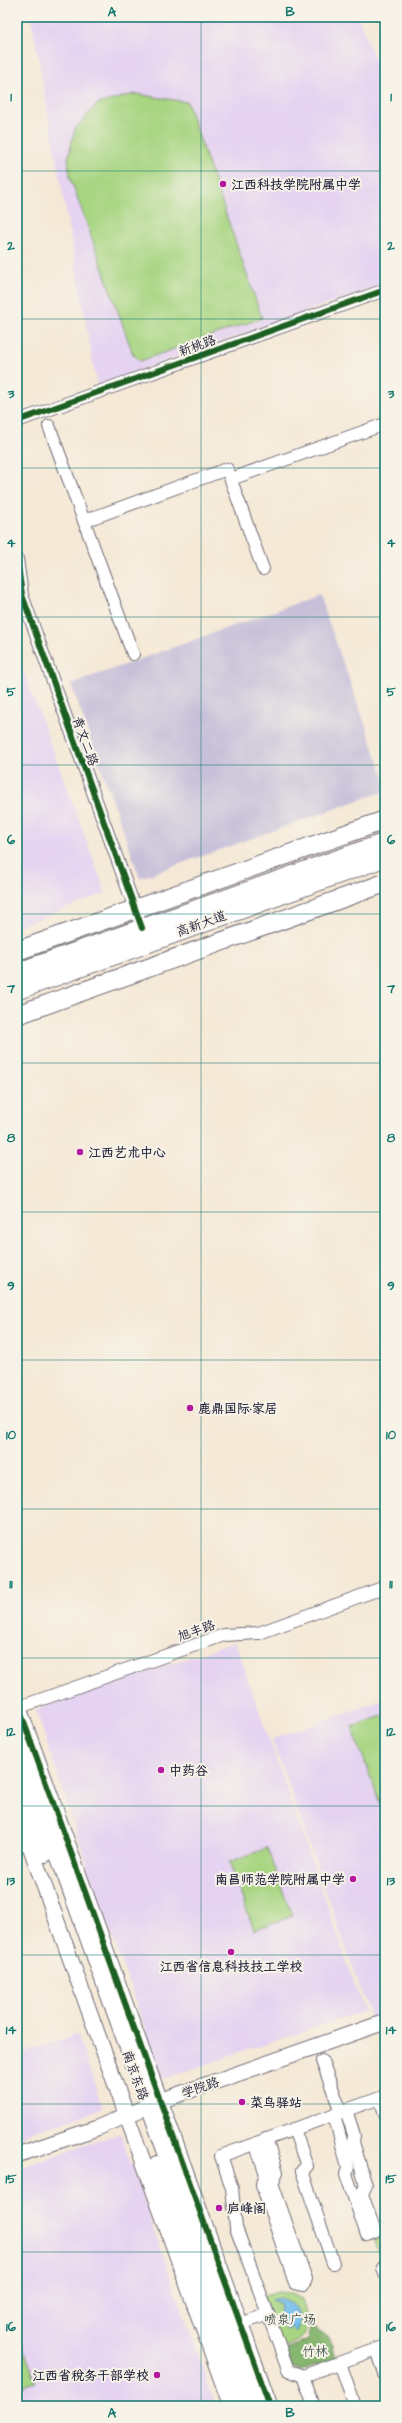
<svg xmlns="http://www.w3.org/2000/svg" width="402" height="2423" font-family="'Architects Daughter','LXGW WenKai TC',sans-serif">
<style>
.built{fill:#e5d3f1}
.industrial{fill:#c7c0d9}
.green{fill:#a8d582;stroke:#657c5e}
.forest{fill:#86b670;stroke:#546c56}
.water{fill:#75bfee;stroke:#4c7094}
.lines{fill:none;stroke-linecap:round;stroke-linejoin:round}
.minor-casing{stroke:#6c6771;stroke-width:14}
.tertiary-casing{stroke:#6c6771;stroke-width:17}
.secondary-casing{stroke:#6c6771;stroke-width:18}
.primary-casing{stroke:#6c6771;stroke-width:20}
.trunk-casing{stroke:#6c6771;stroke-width:21}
.minor{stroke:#fff;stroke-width:12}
.tertiary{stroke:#fff;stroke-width:15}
.secondary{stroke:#fff;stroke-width:16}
.primary{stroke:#fff;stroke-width:18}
.trunk{stroke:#fff;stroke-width:19}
.cycleway-casing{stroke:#f7f3e8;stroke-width:8}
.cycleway{stroke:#1b5e20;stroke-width:6}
.grid{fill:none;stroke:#0f766e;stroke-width:1;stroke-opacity:0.55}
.poi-dot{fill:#b5179e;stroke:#f7f3e8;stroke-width:1.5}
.labels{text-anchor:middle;stroke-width:4;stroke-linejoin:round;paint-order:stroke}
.poi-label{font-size:13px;font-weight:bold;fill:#22223b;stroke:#f7f3e8;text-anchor:start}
.street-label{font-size:13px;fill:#22223b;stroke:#f7f3e8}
.park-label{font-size:13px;fill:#4a5850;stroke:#f7f3e8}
.neatline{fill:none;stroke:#0f766e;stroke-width:1.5}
.grid-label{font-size:13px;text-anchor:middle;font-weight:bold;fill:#0f766e}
</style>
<rect width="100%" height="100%" fill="#f7f3e8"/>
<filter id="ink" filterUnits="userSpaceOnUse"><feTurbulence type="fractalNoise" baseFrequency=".025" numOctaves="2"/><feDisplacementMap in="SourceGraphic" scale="8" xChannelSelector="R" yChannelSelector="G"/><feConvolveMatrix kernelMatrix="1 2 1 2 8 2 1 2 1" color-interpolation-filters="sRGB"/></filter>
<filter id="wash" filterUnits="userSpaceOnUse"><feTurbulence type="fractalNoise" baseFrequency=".012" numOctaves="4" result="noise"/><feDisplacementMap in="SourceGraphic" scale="16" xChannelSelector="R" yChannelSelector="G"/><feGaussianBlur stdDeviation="0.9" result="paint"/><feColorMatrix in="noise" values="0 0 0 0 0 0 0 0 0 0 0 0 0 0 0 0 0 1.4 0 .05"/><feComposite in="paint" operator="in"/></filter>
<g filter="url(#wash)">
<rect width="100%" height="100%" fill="#f5e8d6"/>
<!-- built -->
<g class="built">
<path d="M 31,17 L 358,17 L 385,85 L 385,284 L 97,385 Z"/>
<path d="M 17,654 L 106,893 L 17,927 Z"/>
<path d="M 235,1642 L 364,2011 L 163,2079 L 97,1894 L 36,1710 Z"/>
<path d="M 385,1699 L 385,2018 L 372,2022 L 272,1739 Z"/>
<path d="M 77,2034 L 103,2108 L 17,2138 L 17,2055 Z"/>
<path d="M 120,2133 L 216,2406 L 17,2406 L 17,2169 Z"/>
</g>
<!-- industrial -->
<path class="industrial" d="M 319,595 L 385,780 L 385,791 L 140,878 L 71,684 Z"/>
<!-- green -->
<g class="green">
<path d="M 135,94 L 187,102 L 262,318 L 140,361 L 133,354 L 70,177 L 68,159 L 75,129 L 97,104 Z"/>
<path d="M 385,1715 L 385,1817 L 352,1727 Z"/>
<path d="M 267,1848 L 292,1916 L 254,1930 L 229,1862 Z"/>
<path d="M 385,2231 L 385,2258 L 381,2259 L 373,2235 Z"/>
<path d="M 277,2292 L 291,2293 L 302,2300 C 311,2327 310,2338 282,2348 L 263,2297 Z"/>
<path d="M 18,2333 L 36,2382 L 17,2388 L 17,2334 Z"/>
</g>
<!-- forest -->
<path class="forest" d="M 311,2324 C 328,2335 331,2340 335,2359 L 302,2371 L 291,2367 L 285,2350 L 307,2340 Z"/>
<!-- water -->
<path class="water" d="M 279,2298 C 296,2303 304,2314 296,2332 L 291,2327 L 288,2330 L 283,2324 L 281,2325 L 276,2316 L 279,2314 L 280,2304 L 271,2300 Z"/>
</g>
<g filter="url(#ink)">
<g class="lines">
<!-- minor casing -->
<g class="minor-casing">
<g id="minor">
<path d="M 17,421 L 385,290"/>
<path d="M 49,426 L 133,654"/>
<path d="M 231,479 L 385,424"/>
<path d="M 84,521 L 227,469 L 263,569"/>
<path d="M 17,559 L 22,595 L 142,928"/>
<path d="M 17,1708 L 224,1635 L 259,1633 L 385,1587"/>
<path d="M 17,1847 L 36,1841"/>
<path d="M 341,2112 L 380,2098 L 385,2114"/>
<path d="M 334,2114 L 348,2168 L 346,2174 L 367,2235 L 375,2232 L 362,2194 L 366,2185 L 353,2142 L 354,2135 L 346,2110"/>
<path d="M 294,2129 L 307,2166 L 302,2171 L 333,2263"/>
<path d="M 255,2143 L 266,2174 L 262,2185 L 295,2283 L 303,2285 L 306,2279 L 272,2183 L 277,2172 L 266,2139"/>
<path d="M 383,2268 L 385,2274"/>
<path d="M 268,2314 L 288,2370 L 303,2376 L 385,2346"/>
<path d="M 249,2321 L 268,2314 L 236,2228 L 232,2188 L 221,2156 L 341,2112 L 322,2061"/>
<path d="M 377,2349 L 385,2374"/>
<path d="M 340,2363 L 355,2406"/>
<path d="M 303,2376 L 314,2406"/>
</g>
</g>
<!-- tertiary casing -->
<g class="tertiary-casing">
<g id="tertiary">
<path d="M 17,1703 L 270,2406"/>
<path d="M 17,1810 L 231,2406"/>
<path d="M 17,2155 L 97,2128 L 160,2101 L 385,2022"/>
</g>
</g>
<!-- secondary casing -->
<g class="secondary-casing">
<g id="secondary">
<path d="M 17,1742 L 258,2406"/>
<path d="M 17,1779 L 45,1854"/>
<path d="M 157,2164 L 244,2406"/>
</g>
</g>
<!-- primary casing -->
<g class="primary-casing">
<g id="primary">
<path d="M 17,951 L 385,820"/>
<path d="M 17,1015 L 385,883"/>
</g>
</g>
<!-- trunk casing -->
<g class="trunk-casing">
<g id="trunk">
<path d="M 17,973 L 385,843"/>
<path d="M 17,990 L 385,857"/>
</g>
</g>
<!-- minor -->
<use href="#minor" class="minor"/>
<!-- tertiary -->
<use href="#tertiary" class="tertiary"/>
<!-- secondary -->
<use href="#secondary" class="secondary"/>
<!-- primary -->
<use href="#primary" class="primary"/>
<!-- trunk -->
<use href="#trunk" class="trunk"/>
<!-- cycleway casing -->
<g class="cycleway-casing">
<g id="cycleway">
<path d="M 17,421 L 385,290"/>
<path d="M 17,559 L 22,595 L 142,928"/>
<path d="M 17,1703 L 270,2406"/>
</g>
</g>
<!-- cycleway -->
<use href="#cycleway" class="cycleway"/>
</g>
</g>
<!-- grid -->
<path class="grid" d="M 201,17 L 201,2406M 17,171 L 385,171M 17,319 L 385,319M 17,468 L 385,468M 17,617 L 385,617M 17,765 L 385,765M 17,914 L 385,914M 17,1063 L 385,1063M 17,1212 L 385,1212M 17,1360 L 385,1360M 17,1509 L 385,1509M 17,1658 L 385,1658M 17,1806 L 385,1806M 17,1955 L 385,1955M 17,2104 L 385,2104M 17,2252 L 385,2252"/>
<!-- markers -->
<g class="poi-dot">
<circle cx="223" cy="184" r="4"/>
<circle cx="80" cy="1152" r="4"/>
<circle cx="190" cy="1408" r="4"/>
<circle cx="161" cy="1770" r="4"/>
<circle cx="353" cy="1879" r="4"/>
<circle cx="231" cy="1952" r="4"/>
<circle cx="242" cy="2102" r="4"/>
<circle cx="219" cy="2208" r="4"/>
<circle cx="157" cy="2375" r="4"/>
</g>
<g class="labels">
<!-- poi labels -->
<g class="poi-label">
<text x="231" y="189">江西科技学院附属中学</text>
<text x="88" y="1157">江西艺术中心</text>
<text x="198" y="1413">鹿鼎国际·家居</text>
<text x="169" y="1775">中药谷</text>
<text x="345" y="1884" text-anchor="end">南昌师范学院附属中学</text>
<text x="231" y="1971" text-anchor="middle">江西省信息科技技工学校</text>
<text x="250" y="2107">菜鸟驿站</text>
<text x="227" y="2213">庐峰阁</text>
<text x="149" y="2380" text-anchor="end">江西省税务干部学校</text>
</g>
<!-- street labels -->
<g class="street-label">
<text transform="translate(197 345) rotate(-20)" y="5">新桃路</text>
<text transform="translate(86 741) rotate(70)" y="5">青文二路</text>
<text transform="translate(201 923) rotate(-20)" y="5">高新大道</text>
<text transform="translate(196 1630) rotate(-19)" y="5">旭丰路</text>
<text transform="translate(136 2075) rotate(70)" y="5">南京东路</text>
<text transform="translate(200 2087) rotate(-19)" y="5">学院路</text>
</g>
<!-- park labels -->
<g class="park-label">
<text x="290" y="2324">喷泉广场</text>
<text x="315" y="2356">竹林</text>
</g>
</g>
<!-- margin -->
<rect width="402" height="2423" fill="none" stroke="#f7f3e8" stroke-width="44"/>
<rect x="22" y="22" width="358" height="2379" class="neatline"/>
<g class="grid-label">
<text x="112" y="16">A</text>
<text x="290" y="16">B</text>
<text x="11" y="101">1</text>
<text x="391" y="101">1</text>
<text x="11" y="250">2</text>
<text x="391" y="250">2</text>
<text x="11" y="398">3</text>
<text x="391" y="398">3</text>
<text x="11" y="547">4</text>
<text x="391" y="547">4</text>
<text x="11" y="696">5</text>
<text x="391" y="696">5</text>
<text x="11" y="844">6</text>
<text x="391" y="844">6</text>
<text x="11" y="993">7</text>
<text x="391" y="993">7</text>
<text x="11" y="1142">8</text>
<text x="391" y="1142">8</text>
<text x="11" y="1290">9</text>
<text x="391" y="1290">9</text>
<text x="11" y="1439">10</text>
<text x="391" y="1439">10</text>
<text x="11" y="1588">11</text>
<text x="391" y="1588">11</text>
<text x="11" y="1736">12</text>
<text x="391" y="1736">12</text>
<text x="11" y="1885">13</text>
<text x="391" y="1885">13</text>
<text x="11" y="2034">14</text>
<text x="391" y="2034">14</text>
<text x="11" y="2183">15</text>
<text x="391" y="2183">15</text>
<text x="11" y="2331">16</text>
<text x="391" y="2331">16</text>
<text x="112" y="2417">A</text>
<text x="290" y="2417">B</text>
</g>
</svg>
